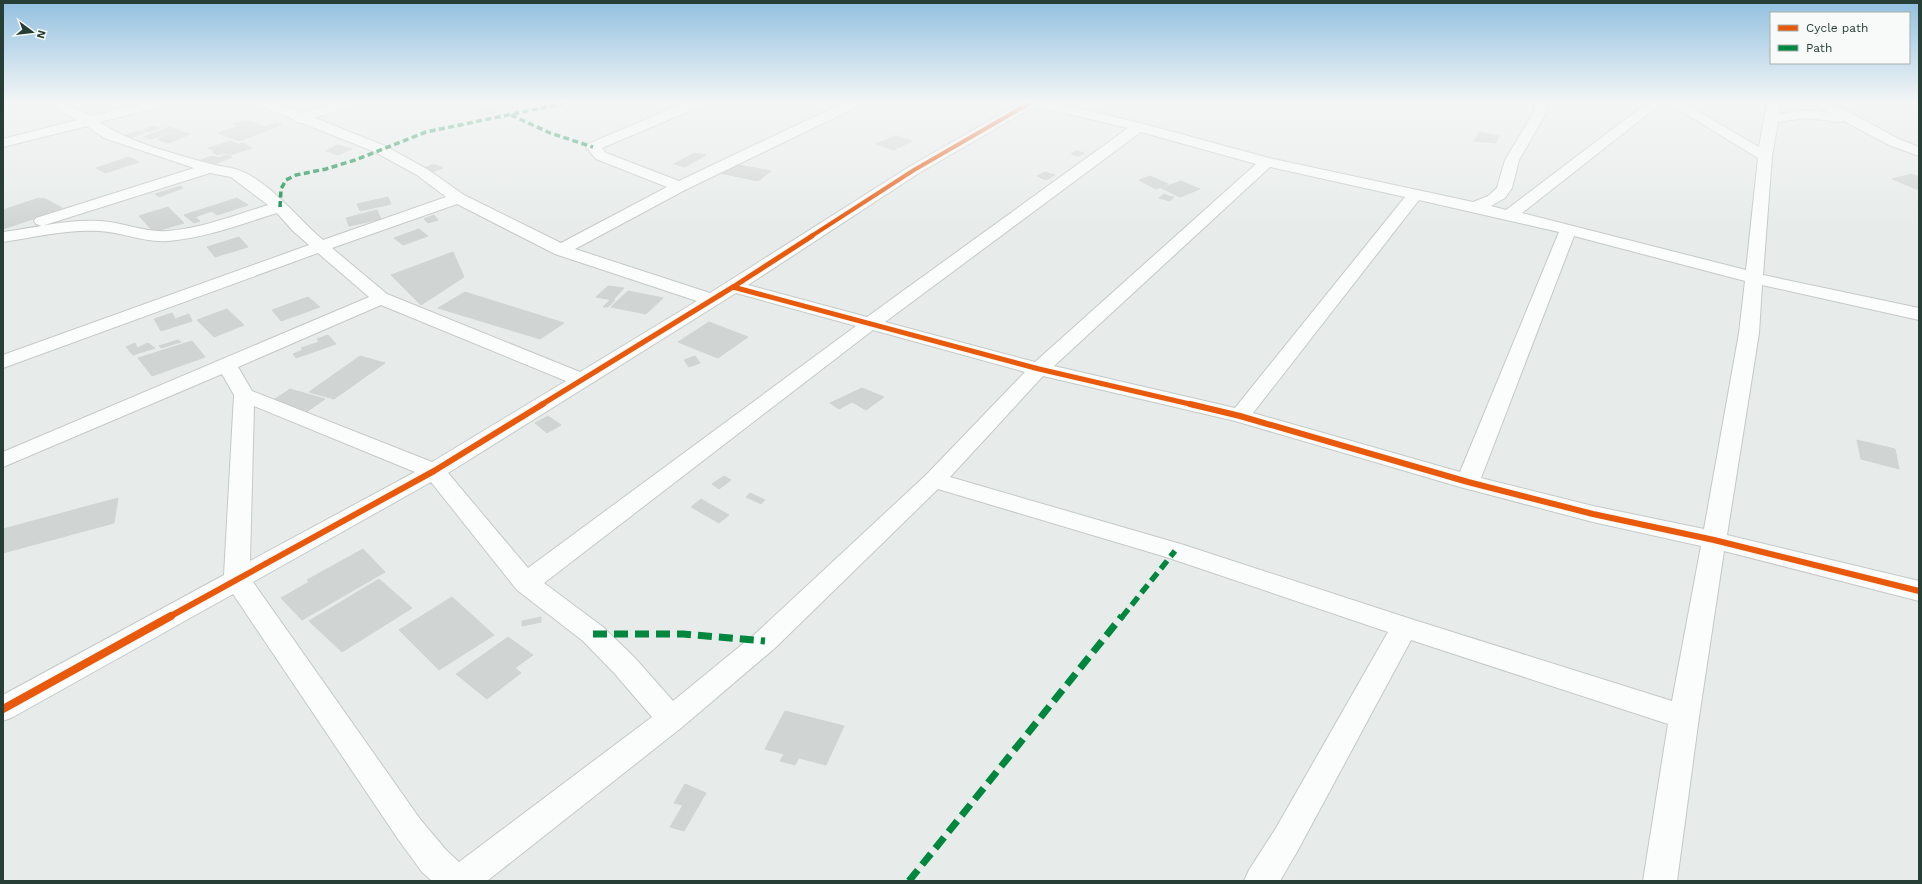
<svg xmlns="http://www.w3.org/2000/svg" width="1922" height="884" font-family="'Work Sans',sans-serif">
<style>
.building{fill:#d0d5d3;stroke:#d0d5d3}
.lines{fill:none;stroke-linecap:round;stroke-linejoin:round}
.minor-casing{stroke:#c4c9c7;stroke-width:2}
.minor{fill:#fbfcfc;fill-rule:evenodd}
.quiet-far2{stroke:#00873e;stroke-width:3.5;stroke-dasharray:6 3.5;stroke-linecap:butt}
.quiet-far1{stroke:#00873e;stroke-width:5.5;stroke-dasharray:10 5.5;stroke-linecap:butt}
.quiet{stroke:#00873e;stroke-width:7;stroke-dasharray:14 7;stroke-linecap:butt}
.cycleway-far3-casing{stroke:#f7faf8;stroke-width:5.5}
.cycleway-far2-casing{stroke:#f7faf8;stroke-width:7}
.cycleway-far1-casing{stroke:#f7faf8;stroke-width:9}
.cycleway-casing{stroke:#f7faf8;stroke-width:10}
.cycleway-far3{stroke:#e8590c;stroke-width:4}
.cycleway-far2{stroke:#e8590c;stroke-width:5}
.cycleway-far1{stroke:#e8590c;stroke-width:6}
.cycleway{stroke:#e8590c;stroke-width:8}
</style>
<rect width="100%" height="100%" fill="#e7ecea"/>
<!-- building -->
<g class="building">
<path d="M 93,103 L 112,103 L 114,105 L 94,110 L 84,106 Z"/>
<path d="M 477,103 L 517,103 L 517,104 L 488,114 L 470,106 Z"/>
<path d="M 246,120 L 265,127 L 276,123 L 282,125 L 239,141 L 218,133 L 239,126 L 233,124 Z"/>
<path d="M 154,126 L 160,128 L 149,132 L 143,130 Z"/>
<path d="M 170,127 L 179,130 L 151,139 L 143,137 Z"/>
<path d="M 139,131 L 145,133 L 132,137 L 126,135 Z"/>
<path d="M 179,131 L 191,134 L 168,143 L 157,139 Z"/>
<path d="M 1479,132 L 1499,136 L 1496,143 L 1474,141 Z"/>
<path d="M 896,136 L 912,141 L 894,150 L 876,144 Z"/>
<path d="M 231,141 L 237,144 L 215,151 L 208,148 Z"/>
<path d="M 243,143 L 252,148 L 230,155 L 225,153 L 218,155 L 212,152 Z"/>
<path d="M 338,145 L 352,149 L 338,155 L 326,151 Z"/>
<path d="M 1076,151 L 1084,153 L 1079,156 L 1071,154 Z"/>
<path d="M 694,153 L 706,155 L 685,167 L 674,164 Z"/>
<path d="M 225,155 L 232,157 L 210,166 L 196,162 L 212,156 L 219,158 Z"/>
<path d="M 129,157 L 139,162 L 105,173 L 96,168 Z"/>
<path d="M 434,164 L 443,168 L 432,172 L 424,168 Z"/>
<path d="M 733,164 L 771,171 L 758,181 L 720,173 Z"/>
<path d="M 1045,172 L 1055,175 L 1046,180 L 1037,176 Z"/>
<path d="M 1912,174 L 1919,177 L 1919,190 L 1892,179 Z"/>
<path d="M 1150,176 L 1168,184 L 1156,189 L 1139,180 Z"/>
<path d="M 1181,181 L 1200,189 L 1180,197 L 1161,188 Z"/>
<path d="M 181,186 L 183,188 L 159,197 L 155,194 Z"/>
<path d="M 1164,194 L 1169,196 L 1174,197 L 1170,201 L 1159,198 Z"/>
<path d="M 388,197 L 391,204 L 360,211 L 357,204 Z"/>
<path d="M 39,198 L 60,210 L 3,229 L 3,210 Z"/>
<path d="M 44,198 L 62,208 L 3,228 L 3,211 Z"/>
<path d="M 237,198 L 248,205 L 217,215 L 212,211 L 195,217 L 200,221 L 194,223 L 184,215 Z"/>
<path d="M 168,207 L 184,223 L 154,232 L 139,216 Z"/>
<path d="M 377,210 L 381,219 L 349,226 L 346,218 Z"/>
<path d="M 434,215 L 438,220 L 428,223 L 424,219 Z"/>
<path d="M 419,229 L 428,236 L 403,245 L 394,238 Z"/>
<path d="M 239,237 L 248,247 L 215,257 L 207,247 Z"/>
<path d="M 453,252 L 464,277 L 421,305 L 391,275 Z"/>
<path d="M 608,286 L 624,288 L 613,300 L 596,297 Z"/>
<path d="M 628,291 L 663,298 L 646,314 L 611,307 Z"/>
<path d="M 465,292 L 564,323 L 540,339 L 438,308 Z"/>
<path d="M 308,297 L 320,307 L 281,321 L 272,310 Z"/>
<path d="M 611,299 L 615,300 L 608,307 L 603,307 Z"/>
<path d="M 227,309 L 244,325 L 214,337 L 197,320 Z"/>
<path d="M 172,313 L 175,319 L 189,314 L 192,321 L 161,331 L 154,319 Z"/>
<path d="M 709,322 L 748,337 L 718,358 L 678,342 Z"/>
<path d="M 328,335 L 336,344 L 296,358 L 293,354 L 303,350 L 301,348 L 319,342 L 317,339 Z"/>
<path d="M 178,340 L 181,342 L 161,348 L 159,346 Z"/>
<path d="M 192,341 L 205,357 L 152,376 L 138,358 Z"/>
<path d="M 135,343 L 137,348 L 148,343 L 155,348 L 133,355 L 126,347 Z"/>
<path d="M 360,356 L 385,363 L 334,399 L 309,392 Z"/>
<path d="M 695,356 L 700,363 L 689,367 L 684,360 Z"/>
<path d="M 862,388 L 884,397 L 866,410 L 852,402 L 839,409 L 830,403 Z"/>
<path d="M 290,389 L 325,399 L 305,413 L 269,403 Z"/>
<path d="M 548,416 L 561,425 L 547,433 L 535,423 Z"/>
<path d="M 1857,440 L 1895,449 L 1899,469 L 1861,459 Z"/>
<path d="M 724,476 L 731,480 L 719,489 L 712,484 Z"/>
<path d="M 750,493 L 765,500 L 761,504 L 746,497 Z"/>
<path d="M 118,498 L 114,523 L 3,553 L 3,529 Z"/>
<path d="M 701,499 L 729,515 L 719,523 L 691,507 Z"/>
<path d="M 363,549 L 385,572 L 302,620 L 281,598 L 309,582 L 307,580 Z"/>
<path d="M 379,579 L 412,608 L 342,652 L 309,621 Z"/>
<path d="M 452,597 L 494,635 L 439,670 L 399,630 Z"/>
<path d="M 541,617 L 541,622 L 522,626 L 522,621 Z"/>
<path d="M 508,637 L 533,655 L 515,668 L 521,673 L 487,699 L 456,674 Z"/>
<path d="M 785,711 L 844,726 L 826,765 L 799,758 L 795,765 L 780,761 L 784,754 L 765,749 Z"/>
<path d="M 685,784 L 706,793 L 684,831 L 670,827 L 683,805 L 674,803 Z"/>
</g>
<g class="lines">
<!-- minor casing -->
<g class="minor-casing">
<path id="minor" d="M 48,103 L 65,103 L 91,116 L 141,103 L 164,103 L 163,106 L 100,122 C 130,143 175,154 211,164 C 221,167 232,167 241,171 C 271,183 298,219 323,240 L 446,197 L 417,175 L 375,152 L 302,123 L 295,122 L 293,119 L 260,106 L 259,103 L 278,103 L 303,113 L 332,103 L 352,103 L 351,106 L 315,118 L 385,146 L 427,169 L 464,195 L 561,243 L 667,187 L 596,159 L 586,147 L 588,144 L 684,103 L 702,103 L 701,106 L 602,148 L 606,153 L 679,181 L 843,103 L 860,103 L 859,106 L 685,190 L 575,249 L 710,293 L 909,167 L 1020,103 L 1057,103 L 1144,124 L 1269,158 L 1473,202 L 1488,196 L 1497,188 L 1505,160 L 1531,117 L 1536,103 L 1549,103 L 1544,117 L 1519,160 L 1512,188 L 1505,198 L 1491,206 L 1506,210 L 1647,103 L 1662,103 L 1522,213 L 1746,270 L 1758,158 L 1668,103 L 1684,103 L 1759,147 L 1767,103 L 1781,103 L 1779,114 L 1806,110 L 1829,113 L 1815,103 L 1832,103 L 1899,139 L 1919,147 L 1919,156 L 1889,145 L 1844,121 L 1840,122 L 1806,118 L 1778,122 L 1772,156 L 1763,275 L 1919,308 L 1919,320 L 1762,285 L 1759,333 L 1727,535 L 1919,581 L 1919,601 L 1724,551 L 1699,717 L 1677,881 L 1643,881 L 1668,724 L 1411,640 L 1298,850 L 1280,881 L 1244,881 L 1249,870 L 1276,828 L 1388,632 L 1166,557 L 938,489 L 775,648 L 681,728 L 487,881 L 432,881 L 422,872 L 398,839 L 233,594 L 13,717 L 3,721 L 3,695 L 224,575 L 234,395 L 222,374 L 3,467 L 3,452 L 369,297 L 318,253 L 3,368 L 3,355 L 309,245 L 293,231 L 277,213 C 241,224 205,238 168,241 C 144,243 123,232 99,231 C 67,229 35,237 3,242 L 3,232 C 35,228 67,219 100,221 C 123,222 145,233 168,231 C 203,228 236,215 268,205 L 231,177 L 210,173 L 48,224 L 42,226 L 36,224 L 34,221 L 36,218 L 194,168 L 104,138 L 87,126 L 3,147 L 3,139 L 77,120 ZM 1035,106 L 1128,128 L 867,317 L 748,285 L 919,173 ZM 1141,132 L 1256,164 L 1035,362 L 885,322 ZM 1270,167 L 1405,197 L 1235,408 L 1054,366 ZM 1419,200 L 1559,232 L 1460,472 L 1253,413 ZM 457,204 L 555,254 L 697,301 L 580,372 L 387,294 L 332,248 ZM 1574,236 L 1745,281 L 1739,333 L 1704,529 L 1593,506 L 1481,478 ZM 736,293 L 856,326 L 528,568 L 448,473 ZM 381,305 L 566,381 L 432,462 L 252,391 L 238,367 ZM 873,330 L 1025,372 L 926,475 L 755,634 L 673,701 L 635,658 L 603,627 L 544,583 ZM 1043,376 L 1235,421 L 1460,487 L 1593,522 L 1701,546 L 1672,701 L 1411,619 L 1184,545 L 950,477 ZM 254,406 L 415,472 L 250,561 ZM 431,482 L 517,590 L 583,641 L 615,674 L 652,717 L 459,862 L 446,850 L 420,819 L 253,582 Z"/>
</g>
<!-- minor -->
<use href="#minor" class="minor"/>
<!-- quiet-far2 -->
<g class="quiet-far2">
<path d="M 511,115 L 550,133 L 593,147"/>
<path d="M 280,207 L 281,189 L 286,180 L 296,175 L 326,169 L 355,160 L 426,132 L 565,103"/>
</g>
<!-- quiet-far1 -->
<path class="quiet-far1" d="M 1122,617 L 1175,551"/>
<!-- quiet -->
<g class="quiet">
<path d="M 593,634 L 683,634 L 765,641"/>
<path d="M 909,881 L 1122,616"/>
</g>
<!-- cycleway-far3 casing -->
<g class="cycleway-far3-casing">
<path id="cycleway-far3" d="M 810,237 L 914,170 L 1030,103"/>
</g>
<!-- cycleway-far2 casing -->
<g class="cycleway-far2-casing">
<g id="cycleway-far2">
<path d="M 733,287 L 1039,369 L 1194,405"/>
<path d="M 541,405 L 733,287 L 812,236"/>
</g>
</g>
<!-- cycleway-far1 casing -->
<g class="cycleway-far1-casing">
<g id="cycleway-far1">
<path d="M 1190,404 L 1240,416 L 1468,482 L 1593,514 L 1714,540 L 1919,591"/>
<path d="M 169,617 L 434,471 L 543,404"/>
</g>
</g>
<!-- cycleway casing -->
<g class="cycleway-casing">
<path id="cycleway" d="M 3,709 L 171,616"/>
</g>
<!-- cycleway-far3 -->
<use href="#cycleway-far3" class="cycleway-far3"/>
<!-- cycleway-far2 -->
<use href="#cycleway-far2" class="cycleway-far2"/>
<!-- cycleway-far1 -->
<use href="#cycleway-far1" class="cycleway-far1"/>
<!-- cycleway -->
<use href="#cycleway" class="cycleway"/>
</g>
<!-- sky -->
<linearGradient id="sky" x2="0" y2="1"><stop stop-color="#91c0e0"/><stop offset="0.45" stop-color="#f4f6f6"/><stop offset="1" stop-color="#f4f6f6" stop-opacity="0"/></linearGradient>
<rect width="1922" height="227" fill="url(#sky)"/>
<!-- border -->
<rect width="1922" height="884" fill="none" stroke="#273e36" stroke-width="8"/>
<!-- legend -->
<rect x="1770" y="12" width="140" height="52" fill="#f7faf8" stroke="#a4afaa"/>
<rect x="1778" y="25" width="20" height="6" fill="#e8590c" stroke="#a4afaa"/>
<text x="1806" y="32" font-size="12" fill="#273e36">Cycle path</text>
<rect x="1778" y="45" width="20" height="6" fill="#00873e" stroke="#a4afaa"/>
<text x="1806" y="52" font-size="12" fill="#273e36">Path</text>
<!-- north arrow -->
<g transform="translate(32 32) rotate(105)" stroke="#f7faf8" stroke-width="3" paint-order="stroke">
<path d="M0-3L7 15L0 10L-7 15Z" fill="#273e36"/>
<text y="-6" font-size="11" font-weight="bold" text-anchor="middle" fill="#273e36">N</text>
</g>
</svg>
